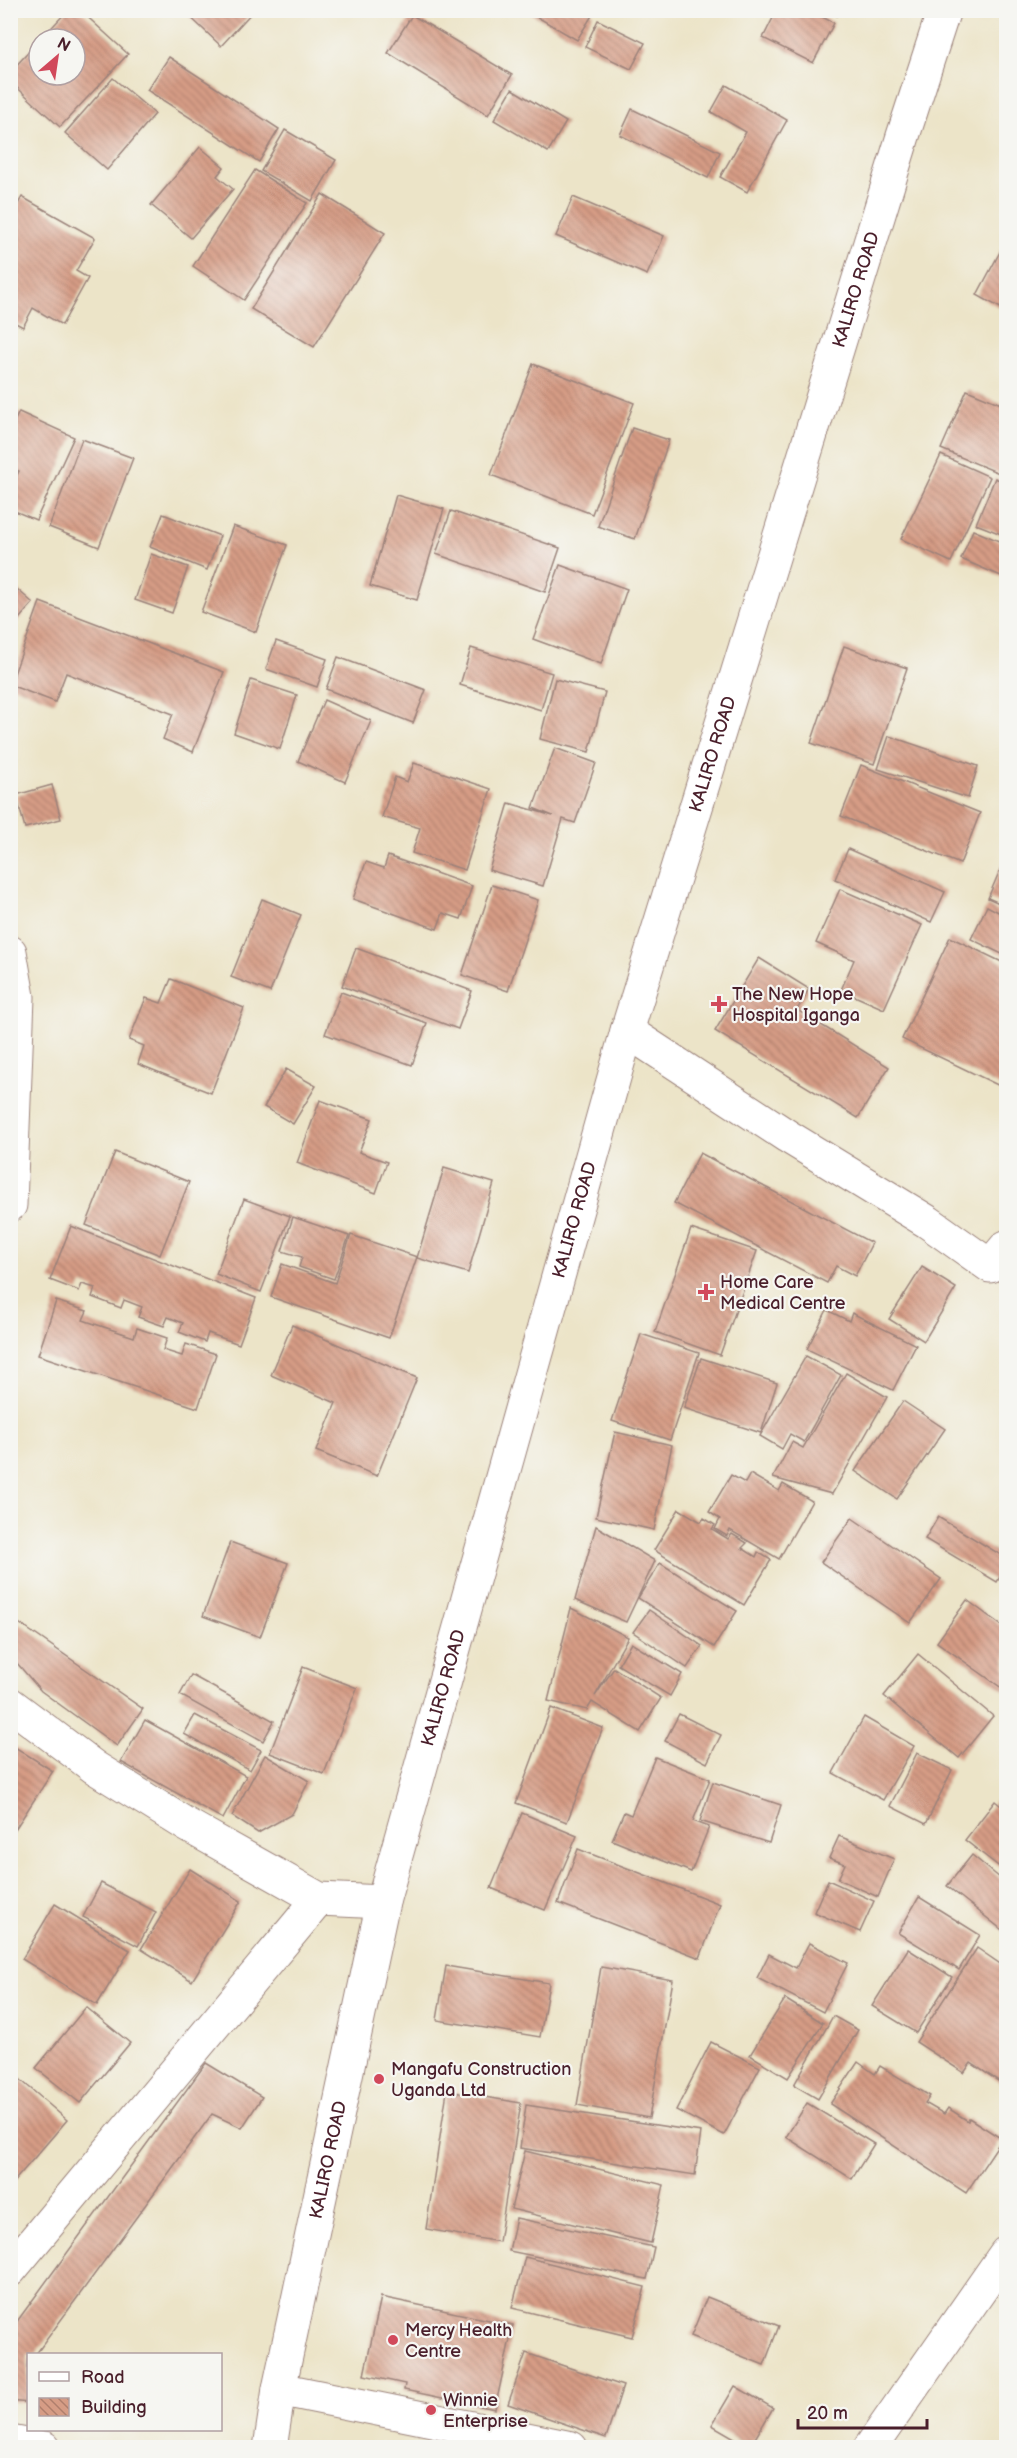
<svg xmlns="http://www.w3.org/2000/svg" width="1017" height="2458" font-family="'Balsamiq Sans',sans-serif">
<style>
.building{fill:url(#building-back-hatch)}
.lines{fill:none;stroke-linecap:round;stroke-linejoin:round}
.minor-casing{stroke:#9b827a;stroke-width:35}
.major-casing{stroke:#9b827a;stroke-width:35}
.minor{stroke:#fff;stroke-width:33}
.major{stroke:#fff;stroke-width:33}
.poi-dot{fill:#d1495b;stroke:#f6f6f2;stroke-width:2}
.labels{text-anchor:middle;stroke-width:4.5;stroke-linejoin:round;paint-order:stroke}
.street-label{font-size:18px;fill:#4a1f2b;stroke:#f6f6f2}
.poi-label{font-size:18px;fill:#4a1f2b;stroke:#f6f6f2;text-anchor:start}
</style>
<defs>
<pattern id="building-back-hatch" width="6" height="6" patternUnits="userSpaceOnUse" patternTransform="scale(1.5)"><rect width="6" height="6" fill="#d69c85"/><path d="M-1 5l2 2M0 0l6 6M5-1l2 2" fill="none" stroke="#b07f6d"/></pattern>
</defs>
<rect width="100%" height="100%" fill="#f6f6f2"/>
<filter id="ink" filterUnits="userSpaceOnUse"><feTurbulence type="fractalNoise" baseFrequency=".0167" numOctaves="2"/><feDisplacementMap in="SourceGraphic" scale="12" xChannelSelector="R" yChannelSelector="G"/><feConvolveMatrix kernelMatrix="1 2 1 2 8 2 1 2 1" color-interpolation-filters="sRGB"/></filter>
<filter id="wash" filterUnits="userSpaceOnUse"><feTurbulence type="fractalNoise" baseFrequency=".008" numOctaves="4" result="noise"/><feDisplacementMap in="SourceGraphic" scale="24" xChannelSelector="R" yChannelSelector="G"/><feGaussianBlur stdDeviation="1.35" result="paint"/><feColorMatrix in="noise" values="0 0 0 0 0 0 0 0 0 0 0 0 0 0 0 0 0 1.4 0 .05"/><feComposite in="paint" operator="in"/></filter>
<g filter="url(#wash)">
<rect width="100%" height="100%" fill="#ece4c8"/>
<g id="blocks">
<!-- building -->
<g class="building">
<path d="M 68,10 L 80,10 L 128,54 L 60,127 L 10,81 L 10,72 L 39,41 L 39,75 L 75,75 L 75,39 L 41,39 Z"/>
<path d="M 183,10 L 254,10 L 221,46 Z"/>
<path d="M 525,10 L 587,10 L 593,14 L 577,40 Z"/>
<path d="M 777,10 L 809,10 L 834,23 L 813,63 L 763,38 Z"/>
<path d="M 827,10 L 840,10 L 837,16 Z"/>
<path d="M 412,15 L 512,75 L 488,115 L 388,53 Z"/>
<path d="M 598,20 L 645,43 L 631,69 L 585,47 Z"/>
<path d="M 169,57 L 279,129 L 259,162 L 147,90 Z"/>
<path d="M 113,78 L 155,114 L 107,170 L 65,133 Z"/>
<path d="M 726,85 L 787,120 L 747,192 L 720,177 L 746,132 L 711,112 Z"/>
<path d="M 512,89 L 566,122 L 548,152 L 494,120 Z"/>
<path d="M 632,109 L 720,152 L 708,178 L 620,135 Z"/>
<path d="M 285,130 L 336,160 L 312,201 L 261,171 Z"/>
<path d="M 200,147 L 224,167 L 217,176 L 233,189 L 191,238 L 151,205 Z"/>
<path d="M 255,170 L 307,203 L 244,300 L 193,266 Z"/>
<path d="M 322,194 L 385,233 L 314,347 L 251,309 Z"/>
<path d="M 22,197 L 95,238 L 76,271 L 88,278 L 62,325 L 33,308 L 23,327 L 10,320 L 10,218 Z"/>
<path d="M 573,197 L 664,236 L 647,275 L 556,236 Z"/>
<path d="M 1001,250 L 1006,253 L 1006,311 L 977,295 Z"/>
<path d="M 533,364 L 634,403 L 592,514 L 491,475 Z"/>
<path d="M 967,390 L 1006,406 L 1006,476 L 941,449 Z"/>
<path d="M 19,412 L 74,437 L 36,520 L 10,509 L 10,490 L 19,471 L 10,467 L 10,430 Z"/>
<path d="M 632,428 L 669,440 L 635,539 L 598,526 Z"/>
<path d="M 82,439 L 133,458 L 99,547 L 49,527 Z"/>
<path d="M 941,455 L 990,477 L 951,562 L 901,539 Z"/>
<path d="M 995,478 L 1006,483 L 1006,536 L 976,524 Z"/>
<path d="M 396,495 L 444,509 L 417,600 L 370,586 Z"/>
<path d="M 451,511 L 560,548 L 545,592 L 436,554 Z"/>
<path d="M 163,514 L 220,536 L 207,570 L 150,547 Z"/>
<path d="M 233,526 L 287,545 L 256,632 L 201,612 Z"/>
<path d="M 973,530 L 1006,544 L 1006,578 L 961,559 Z"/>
<path d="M 151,554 L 188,567 L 172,613 L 135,600 Z"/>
<path d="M 560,565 L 627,589 L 601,664 L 533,639 Z"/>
<path d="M 10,583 L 33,603 L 10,629 Z"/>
<path d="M 40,602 L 224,672 L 193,752 L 163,739 L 173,714 L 66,673 L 55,702 L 10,685 Z"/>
<path d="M 276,641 L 327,659 L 317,687 L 266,669 Z"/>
<path d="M 844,646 L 907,668 L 874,764 L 811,743 Z"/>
<path d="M 471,648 L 552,673 L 541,710 L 460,685 Z"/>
<path d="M 338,657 L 426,690 L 413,723 L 326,689 Z"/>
<path d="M 555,679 L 605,692 L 589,752 L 540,739 Z"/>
<path d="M 251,680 L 297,695 L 280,749 L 234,733 Z"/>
<path d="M 324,700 L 371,721 L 345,782 L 298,761 Z"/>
<path d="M 889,736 L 978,766 L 968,798 L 878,769 Z"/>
<path d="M 555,748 L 596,763 L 575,823 L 563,819 L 543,886 L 489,870 L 509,803 L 553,816 L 533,808 Z"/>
<path d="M 414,763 L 491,789 L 465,870 L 412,853 L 420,828 L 382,817 L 395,777 L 407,782 Z"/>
<path d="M 861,765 L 980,813 L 960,864 L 841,816 Z"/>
<path d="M 52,785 L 61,819 L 25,828 L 16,795 Z"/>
<path d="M 848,849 L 945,892 L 931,922 L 835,879 Z"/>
<path d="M 388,856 L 472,886 L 461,919 L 443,913 L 437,929 L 353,899 L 366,862 L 384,868 Z"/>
<path d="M 1006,856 L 1006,906 L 988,898 Z"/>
<path d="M 492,885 L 538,900 L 508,991 L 462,975 Z"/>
<path d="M 840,889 L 922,925 L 884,1009 L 841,990 L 854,960 L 816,943 Z"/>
<path d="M 262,899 L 301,915 L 270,992 L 231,977 Z"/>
<path d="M 987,906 L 1006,916 L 1006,956 L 971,939 Z"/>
<path d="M 950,937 L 1006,964 L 1006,1089 L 902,1039 Z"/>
<path d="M 356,948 L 472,991 L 458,1029 L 342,986 Z"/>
<path d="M 759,958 L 809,989 L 797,1010 L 889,1067 L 858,1118 L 715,1031 Z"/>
<path d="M 171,979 L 244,1008 L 211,1093 L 138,1064 L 144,1046 L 129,1040 L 146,998 L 161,1003 Z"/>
<path d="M 341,992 L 427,1023 L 412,1065 L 325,1034 Z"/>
<path d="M 286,1069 L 316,1086 L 293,1124 L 264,1107 Z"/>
<path d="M 320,1100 L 372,1119 L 359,1152 L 387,1162 L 376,1193 L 297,1163 Z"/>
<path d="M 115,1152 L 189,1182 L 160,1255 L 86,1225 Z"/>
<path d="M 700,1153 L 872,1243 L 855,1276 L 836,1266 L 827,1283 L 674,1203 Z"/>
<path d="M 444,1168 L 494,1183 L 468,1273 L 417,1258 Z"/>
<path d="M 244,1199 L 290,1216 L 261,1292 L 216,1274 Z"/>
<path d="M 293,1217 L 349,1236 L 334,1279 L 299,1267 L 302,1257 L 282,1251 Z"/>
<path d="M 71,1226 L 256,1298 L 239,1344 L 208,1333 L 205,1342 L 179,1332 L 183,1323 L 168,1317 L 164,1326 L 138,1317 L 142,1307 L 124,1300 L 121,1308 L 92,1297 L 95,1288 L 82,1284 L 79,1291 L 50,1280 Z"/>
<path d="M 691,1229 L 757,1251 L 720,1355 L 655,1332 Z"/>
<path d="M 351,1235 L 417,1257 L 389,1338 L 271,1297 L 282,1264 L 335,1283 Z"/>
<path d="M 922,1267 L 956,1288 L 924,1341 L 889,1319 Z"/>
<path d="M 56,1301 L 87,1311 L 83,1320 L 134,1337 L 137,1328 L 167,1338 L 163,1350 L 182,1356 L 186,1344 L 216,1354 L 198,1408 L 38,1355 Z"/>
<path d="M 827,1310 L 849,1321 L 852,1313 L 916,1345 L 893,1390 L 807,1349 Z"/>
<path d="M 292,1325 L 417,1378 L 377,1476 L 316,1451 L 336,1403 L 271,1375 Z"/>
<path d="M 641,1334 L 699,1353 L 670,1440 L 612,1421 Z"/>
<path d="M 806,1356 L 841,1375 L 804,1442 L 790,1434 L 782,1449 L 760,1436 Z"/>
<path d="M 701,1358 L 777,1383 L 761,1433 L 684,1408 Z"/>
<path d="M 846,1373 L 887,1397 L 832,1494 L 773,1478 L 792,1442 L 803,1448 Z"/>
<path d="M 903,1401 L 945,1429 L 897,1499 L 855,1471 Z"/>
<path d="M 615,1432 L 672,1445 L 654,1530 L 596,1517 Z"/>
<path d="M 750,1474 L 779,1491 L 783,1484 L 812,1501 L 779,1559 L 730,1530 L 727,1536 L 715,1529 L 720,1519 L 709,1512 L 731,1475 L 745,1483 Z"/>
<path d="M 679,1509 L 701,1522 L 704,1518 L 715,1525 L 712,1529 L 728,1539 L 732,1534 L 747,1543 L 742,1548 L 756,1557 L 758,1552 L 771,1560 L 744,1605 L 654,1550 Z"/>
<path d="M 938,1517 L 1006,1558 L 1006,1566 L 997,1582 L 925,1539 Z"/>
<path d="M 852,1518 L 941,1579 L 910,1623 L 821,1562 Z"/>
<path d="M 596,1526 L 655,1561 L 626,1622 L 575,1600 Z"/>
<path d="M 230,1542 L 288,1563 L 260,1637 L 203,1616 Z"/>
<path d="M 660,1563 L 737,1611 L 714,1647 L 638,1598 Z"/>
<path d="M 967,1600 L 1006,1629 L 1006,1691 L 937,1642 Z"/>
<path d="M 571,1608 L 628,1637 L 595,1696 L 614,1668 L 661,1698 L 640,1732 L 592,1702 L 587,1710 L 548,1701 Z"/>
<path d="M 649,1610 L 702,1646 L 687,1668 L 633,1632 Z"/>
<path d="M 10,1617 L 143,1709 L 117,1746 L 41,1691 L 10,1655 Z"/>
<path d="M 631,1643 L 682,1674 L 670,1696 L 618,1665 Z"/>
<path d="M 918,1654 L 993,1716 L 959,1758 L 884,1696 Z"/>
<path d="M 303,1667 L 357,1688 L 324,1774 L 270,1753 Z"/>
<path d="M 191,1675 L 274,1721 L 263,1741 L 180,1695 Z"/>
<path d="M 551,1708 L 603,1728 L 567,1822 L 516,1803 Z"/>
<path d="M 679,1714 L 721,1735 L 707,1763 L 665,1741 Z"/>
<path d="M 195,1715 L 261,1750 L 250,1770 L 184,1734 Z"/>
<path d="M 864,1717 L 914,1746 L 883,1800 L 833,1773 Z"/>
<path d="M 145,1720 L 246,1776 L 223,1819 L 121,1762 Z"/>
<path d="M 10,1744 L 53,1771 L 10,1837 Z"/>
<path d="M 917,1753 L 952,1770 L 926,1824 L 890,1806 Z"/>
<path d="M 265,1755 L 309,1781 L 292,1814 L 258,1833 L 232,1816 Z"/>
<path d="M 655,1757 L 710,1779 L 693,1821 L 709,1827 L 691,1872 L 612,1840 L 624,1812 L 631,1815 Z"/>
<path d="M 713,1782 L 781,1805 L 769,1843 L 700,1821 Z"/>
<path d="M 995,1801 L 1006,1810 L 1006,1872 L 965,1840 Z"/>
<path d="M 522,1813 L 577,1836 L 545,1910 L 491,1888 Z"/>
<path d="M 839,1836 L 894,1859 L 878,1897 L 838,1879 L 845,1864 L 829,1858 Z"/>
<path d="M 578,1849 L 720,1904 L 700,1958 L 558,1903 Z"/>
<path d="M 972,1855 L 1006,1883 L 1006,1933 L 947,1886 Z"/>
<path d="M 190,1869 L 241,1901 L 192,1981 L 141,1949 Z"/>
<path d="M 828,1880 L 874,1901 L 860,1932 L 814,1912 Z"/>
<path d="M 101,1883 L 156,1912 L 138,1946 L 83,1917 Z"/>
<path d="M 919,1897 L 980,1935 L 959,1970 L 898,1933 Z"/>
<path d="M 55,1904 L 130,1950 L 97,2005 L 22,1959 Z"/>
<path d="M 809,1943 L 848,1963 L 823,2012 L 757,1978 L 769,1954 L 796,1968 Z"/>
<path d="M 977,1948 L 1006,1968 L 1006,2086 L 971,2063 L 964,2073 L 916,2042 Z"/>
<path d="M 908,1949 L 952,1977 L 916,2033 L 872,2006 Z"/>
<path d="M 446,1966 L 549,1983 L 540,2037 L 437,2020 Z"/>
<path d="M 601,1967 L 673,1980 L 649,2118 L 577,2105 Z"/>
<path d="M 785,1999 L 823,2023 L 788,2078 L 750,2055 Z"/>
<path d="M 86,2007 L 130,2043 L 80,2103 L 36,2068 Z"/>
<path d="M 833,2016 L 858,2030 L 818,2099 L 794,2085 Z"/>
<path d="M 711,2042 L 760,2067 L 724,2135 L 676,2110 Z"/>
<path d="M 858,2062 L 875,2074 L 880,2066 L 930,2096 L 925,2103 L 944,2114 L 948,2108 L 968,2121 L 969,2118 L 1002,2139 L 966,2193 L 830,2104 Z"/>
<path d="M 206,2063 L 262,2097 L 242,2128 L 212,2114 L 36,2354 L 28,2354 L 27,2367 L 28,2368 L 28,2403 L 10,2401 L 10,2331 Z"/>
<path d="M 15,2075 L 67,2120 L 10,2186 L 10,2081 Z"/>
<path d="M 447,2091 L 521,2103 L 499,2242 L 426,2229 Z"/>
<path d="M 807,2103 L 874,2144 L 852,2179 L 786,2137 Z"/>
<path d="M 526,2105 L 701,2132 L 695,2175 L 520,2148 Z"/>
<path d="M 525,2151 L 664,2185 L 651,2243 L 511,2209 Z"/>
<path d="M 516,2218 L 654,2247 L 647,2279 L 509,2251 Z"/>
<path d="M 525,2257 L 645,2287 L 632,2337 L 512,2308 Z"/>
<path d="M 381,2297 L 513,2325 L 495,2409 L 404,2390 L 405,2384 L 364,2375 Z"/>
<path d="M 707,2297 L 779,2326 L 764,2365 L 691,2336 Z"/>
<path d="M 526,2353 L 623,2386 L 606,2438 L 508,2404 Z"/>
<path d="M 735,2386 L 773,2408 L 750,2447 L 712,2425 Z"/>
</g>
</g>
</g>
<g filter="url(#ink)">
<use href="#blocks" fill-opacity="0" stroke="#9b827a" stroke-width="1.5"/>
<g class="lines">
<!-- minor casing -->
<g class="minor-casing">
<g id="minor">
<path d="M 10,952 L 18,997 L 10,1205"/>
<path d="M 627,1031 L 787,1136 L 928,1222 L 990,1266 L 1006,1247"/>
<path d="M 10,1704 L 94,1767 L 187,1825 L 319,1899 L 383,1902"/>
<path d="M 10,2270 L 319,1899"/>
<path d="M 279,2389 L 571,2448"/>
<path d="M 10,2442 L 44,2448"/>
<path d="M 870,2448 L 1006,2253"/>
</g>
</g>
<!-- major casing -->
<g class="major-casing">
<g id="major">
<path id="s1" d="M 270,2448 L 279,2389 L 383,1902 L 627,1031 L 903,136 L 944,10"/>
</g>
</g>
<!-- minor -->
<use href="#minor" class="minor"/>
<!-- major -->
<use href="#major" class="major"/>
</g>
</g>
<!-- markers -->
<g class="poi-dot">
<path d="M716 995h6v6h6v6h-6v6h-6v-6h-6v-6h6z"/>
<path d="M703 1283h6v6h6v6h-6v6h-6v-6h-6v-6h6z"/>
<circle cx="379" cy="2079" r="6"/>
<circle cx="393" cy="2340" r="6"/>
<circle cx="431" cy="2410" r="6"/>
</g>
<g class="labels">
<!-- street labels -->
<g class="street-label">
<text dy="6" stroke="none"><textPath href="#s1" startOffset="2238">KALIRO ROAD</textPath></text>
<text dy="6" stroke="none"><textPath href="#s1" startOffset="1752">KALIRO ROAD</textPath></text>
<text dy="6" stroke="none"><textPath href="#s1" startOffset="1266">KALIRO ROAD</textPath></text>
<text dy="6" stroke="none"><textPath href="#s1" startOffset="780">KALIRO ROAD</textPath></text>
<text dy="6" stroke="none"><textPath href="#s1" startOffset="294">KALIRO ROAD</textPath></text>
</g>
<!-- poi labels -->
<g class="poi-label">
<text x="732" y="1000">The New Hope<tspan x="732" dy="21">Hospital Iganga</tspan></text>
<text x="720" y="1288">Home Care<tspan x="720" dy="21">Medical Centre</tspan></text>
<text x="391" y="2075">Mangafu Construction<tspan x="391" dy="21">Uganda Ltd</tspan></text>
<text x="405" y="2336">Mercy Health<tspan x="405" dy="21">Centre</tspan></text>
<text x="443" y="2406">Winnie<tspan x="443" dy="21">Enterprise</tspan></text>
</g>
</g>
<!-- margin -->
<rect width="1017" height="2458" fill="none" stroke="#f6f6f2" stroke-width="36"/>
<!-- legend -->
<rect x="27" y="2353" width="195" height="78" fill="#f6f6f2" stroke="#b1a0a2" stroke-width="1.5"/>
<rect x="39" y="2372" width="30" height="9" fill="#ffffff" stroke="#b1a0a2" stroke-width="1.5"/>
<text x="81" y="2383" font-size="18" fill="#4a1f2b">Road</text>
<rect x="39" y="2398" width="30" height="18" fill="url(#building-back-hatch)" stroke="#b1a0a2" stroke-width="1.5"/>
<text x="81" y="2413" font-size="18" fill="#4a1f2b">Building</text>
<!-- north arrow -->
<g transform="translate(57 57) rotate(29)"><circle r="28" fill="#f6f6f2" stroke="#b1a0a2" stroke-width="1.5"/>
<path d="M0-4.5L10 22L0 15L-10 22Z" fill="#d1495b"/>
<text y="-9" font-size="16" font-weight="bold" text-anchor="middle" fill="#4a1f2b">N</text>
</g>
<!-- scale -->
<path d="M798 2419v9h129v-9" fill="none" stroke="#4a1f2b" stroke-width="3"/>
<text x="807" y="2419" font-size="18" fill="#4a1f2b" stroke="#f6f6f2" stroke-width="4.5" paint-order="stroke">20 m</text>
</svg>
